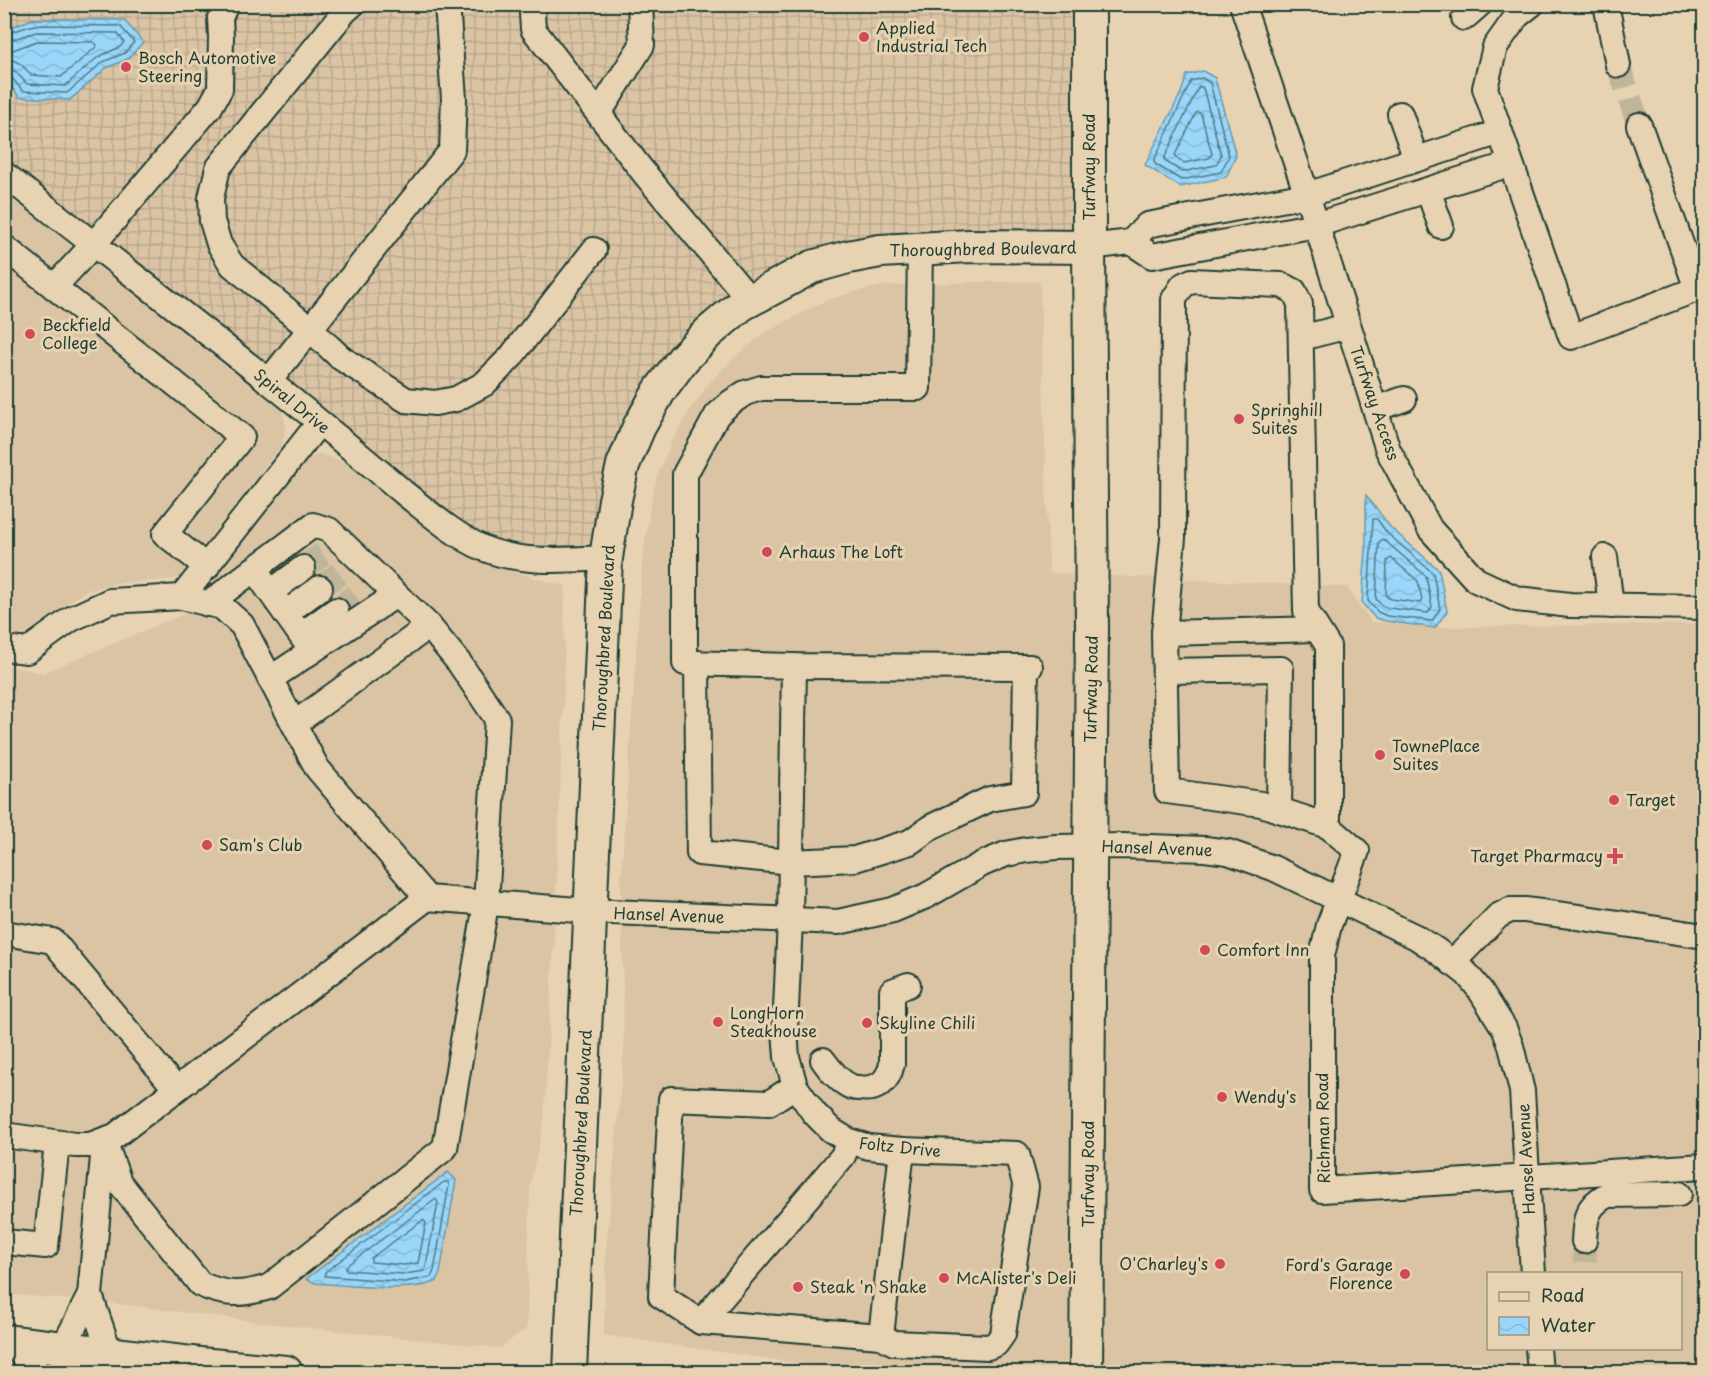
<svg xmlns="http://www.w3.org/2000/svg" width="1709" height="1377" font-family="'Playpen Sans',sans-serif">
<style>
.built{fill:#dac4a4;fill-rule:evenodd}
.industrial{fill:url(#industrial-grid)}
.water{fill:url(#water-waves);stroke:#6899ab;stroke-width:1.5}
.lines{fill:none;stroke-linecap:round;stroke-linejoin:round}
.shore{stroke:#507a83;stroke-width:1.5}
.minor-tunnel{stroke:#bfb598;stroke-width:24;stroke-dasharray:24 12;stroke-linecap:butt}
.minor-casing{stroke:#1f3d34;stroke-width:28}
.major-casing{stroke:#1f3d34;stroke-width:36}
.minor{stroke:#e7d3b1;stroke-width:24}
.major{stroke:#e7d3b1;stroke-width:32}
.poi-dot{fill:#d1495b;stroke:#e7d3b1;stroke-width:2}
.labels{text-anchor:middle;stroke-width:6;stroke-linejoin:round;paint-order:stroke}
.poi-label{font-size:16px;fill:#1f3d34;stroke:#e7d3b1;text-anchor:start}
.street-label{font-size:16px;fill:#1f3d34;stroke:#e7d3b1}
</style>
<defs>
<pattern id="industrial-grid" width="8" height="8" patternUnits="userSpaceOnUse" patternTransform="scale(1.5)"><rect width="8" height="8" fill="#dac4a4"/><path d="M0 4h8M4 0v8" fill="none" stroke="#bba98e"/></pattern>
<pattern id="water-waves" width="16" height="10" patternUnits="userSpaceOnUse" patternTransform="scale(1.5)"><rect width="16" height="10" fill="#99d6fa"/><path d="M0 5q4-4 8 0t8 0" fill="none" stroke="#83b9d7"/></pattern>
</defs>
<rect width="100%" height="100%" fill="#e7d3b1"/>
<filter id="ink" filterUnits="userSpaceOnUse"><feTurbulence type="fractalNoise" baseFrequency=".0167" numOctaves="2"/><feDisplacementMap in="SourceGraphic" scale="12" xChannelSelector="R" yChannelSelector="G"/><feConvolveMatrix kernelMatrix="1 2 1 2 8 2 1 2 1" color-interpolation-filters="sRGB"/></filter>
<g filter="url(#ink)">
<!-- built -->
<g class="built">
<path d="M 4,193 L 282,410 L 286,426 L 282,445 L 178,579 L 118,583 L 85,591 L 22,636 L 4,633 Z"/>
<path d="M 971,282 L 1040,282 L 1049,573 L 1347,587 L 1371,622 L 1442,627 L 1704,624 L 1704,1372 L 859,1372 L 604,1335 L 606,1252 L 624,1049 L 621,880 L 642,563 L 650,506 L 657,476 L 671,443 L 690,410 L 710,382 L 733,359 L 761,335 L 826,300 L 857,291 L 884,286 ZM 1488,1274 L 1680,1274 L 1680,1348 L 1488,1348 Z"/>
<path d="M 320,454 L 346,463 L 441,539 L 503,569 L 565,586 L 564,687 L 554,943 L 544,1122 L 530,1186 L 527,1328 L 500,1348 L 283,1325 L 110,1303 L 5,1294 L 4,665 L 43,673 L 186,613 L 217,567 L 300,462 Z"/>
</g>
<!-- industrial -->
<path class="industrial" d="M 4,5 L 1089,5 L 1089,247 L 812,267 L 660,390 L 606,558 L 486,549 L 5,174 Z"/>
<!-- water -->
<g class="water">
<path d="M 33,19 L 124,20 L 143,42 L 128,59 L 106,68 L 70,100 L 19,97 L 5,78 L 5,29 Z"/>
<path d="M 1203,71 L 1215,78 L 1236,156 L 1226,177 L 1180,187 L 1145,165 L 1181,93 L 1187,75 Z"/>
<path d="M 1366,495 L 1391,528 L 1439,570 L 1447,611 L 1435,628 L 1386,621 L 1375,618 L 1362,603 L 1366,550 Z"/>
<path d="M 448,1172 L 456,1180 L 440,1273 L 437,1281 C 410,1294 346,1285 315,1283 L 306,1279 Z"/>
</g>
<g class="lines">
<!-- shore -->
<g class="shore">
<path d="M 4,34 L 34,25 L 120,26 L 134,42 L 125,53 L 103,62 L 67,93 L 23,91 L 11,77 L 4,75"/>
<path d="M 4,42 L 36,32 L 117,33 L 124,42 L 120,47 L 98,57 L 65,86 L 27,84 L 15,71 L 4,68"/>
<path d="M 4,51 L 13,50 L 37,41 L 94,42 L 97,45 L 96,47 L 61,77 L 31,75 C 23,66 18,59 4,59"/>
<path d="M 1202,78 L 1210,83 L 1229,156 L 1221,172 L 1181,180 L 1155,164 L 1154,161 L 1191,81 Z"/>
<path d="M 1199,86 L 1203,88 L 1221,155 L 1216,165 L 1182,172 L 1165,161 L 1164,159 Z"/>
<path d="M 1198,112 L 1201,114 L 1212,154 L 1209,158 L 1184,163 L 1176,158 L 1175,155 L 1196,113 Z"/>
<path d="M 1373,519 L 1377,519 L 1387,533 L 1433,573 L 1440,609 L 1432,621 L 1387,616 L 1378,612 L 1368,601 Z"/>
<path d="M 1383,539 L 1426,576 L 1432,607 L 1428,613 L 1389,608 L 1382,606 L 1376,599 L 1379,542 Z"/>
<path d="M 1391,558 L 1418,581 L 1422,600 L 1420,603 L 1391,599 L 1386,596 L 1387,561 Z"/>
<path d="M 444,1182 L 448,1182 L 449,1185 L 434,1271 L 431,1277 L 405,1282 L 325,1276 L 325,1272 Z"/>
<path d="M 436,1199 L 438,1203 L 425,1271 L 404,1274 L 346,1270 L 346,1266 Z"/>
<path d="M 423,1220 L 426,1223 L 418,1263 L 404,1265 L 371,1262 L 371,1258 Z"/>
</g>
<!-- minor-tunnel -->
<g class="minor-tunnel">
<path d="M 1618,65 L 1639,125"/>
<path d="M 303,568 L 331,548"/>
<path d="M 320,588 L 347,568"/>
<path d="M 336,610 L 365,589"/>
<path d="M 1584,1241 L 1585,1262"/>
</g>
<!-- minor casing -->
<g class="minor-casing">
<g id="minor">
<path d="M 353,4 L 345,11 L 218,168 L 211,198 L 212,221 L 219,244 L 232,265 L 310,329 L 341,358 L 406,400 L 435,403 L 456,399 L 484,384 L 510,358 L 594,250"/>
<path d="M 534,4 L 532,14 L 533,29 L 644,173 L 750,300"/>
<path d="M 1242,4 L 1307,195 L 1388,450 L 1430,529 L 1476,580 L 1517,599 L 1570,605 L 1704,607"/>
<path d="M 1532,4 L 1517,16 L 1495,47 L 1485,88 L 1571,337 L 1697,289 L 1639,125"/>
<path d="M 1606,4 L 1618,65"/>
<path d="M 1464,18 L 1480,4"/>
<path d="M 599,113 L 642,45 L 640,4"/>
<path d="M 1400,114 L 1416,159"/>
<path d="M 4,174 C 106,255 211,334 312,416 C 342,441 373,466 403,492 C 428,512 455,536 485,549 C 523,564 567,560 606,558"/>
<path d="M 1428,190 L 1441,226"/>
<path d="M 1131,242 L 1147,225 L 1307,195 L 1500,132"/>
<path d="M 4,247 L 242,437 L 165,534 L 207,567"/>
<path d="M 1089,247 L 1131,242 L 1152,256 L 1316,225 L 1510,164"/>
<path d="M 920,249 L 918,388 L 761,388 L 745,393 L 730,403 L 717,415 L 685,474 L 685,663 L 794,666 L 1030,667"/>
<path d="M 54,287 L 93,245 L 210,107 L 220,89 L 221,37 L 220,18 L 226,4"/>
<path d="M 1301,338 L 1348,326"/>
<path d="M 269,381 L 452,150 L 454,99 L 447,4"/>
<path d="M 1375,409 L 1404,399"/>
<path d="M 1605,557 L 1611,606"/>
<path d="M 254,569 L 312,651"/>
<path d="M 271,592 L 303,568"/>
<path d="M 182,597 L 319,423"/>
<path d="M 286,613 L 320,588"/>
<path d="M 1317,629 L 1164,633 L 1173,538 L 1174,299 L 1183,285 L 1192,281 L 1281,285 L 1294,291 L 1300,304 L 1306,611 L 1328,646 L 1328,826 L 1357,851 L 1329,925 L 1322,956 L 1322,1190 L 1704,1166"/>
<path d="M 1164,633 L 1167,791 L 1261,804 L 1328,826"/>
<path d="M 301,635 L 336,610"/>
<path d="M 4,648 L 27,651 L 71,619 L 110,601 L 182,597 L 222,607 L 242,625 L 317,768 L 427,898 L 590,911 L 838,922 L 893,910 L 926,896 L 982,864 L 1006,854 L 1026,850 L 1056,847 L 1123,846 L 1205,849 L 1228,852 L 1273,868 L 1416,937 L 1436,950 L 1467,974 L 1480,990 L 1504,1028 L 1511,1046 L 1522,1091 L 1533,1274"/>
<path d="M 697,663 L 699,853 L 791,862 L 855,859 L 910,842 L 931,827 L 990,799 L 1024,793 L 1026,667"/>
<path d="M 794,666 L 790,920 L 785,1031 L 787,1057 L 795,1086 L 814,1113 L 831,1130 L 849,1141 L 869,1147 L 902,1150 L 1017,1154 L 1026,1187 L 1003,1334 L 996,1344 L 988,1347 L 894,1343 L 881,1336 L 701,1322 L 661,1296 L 671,1099 L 769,1103 L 795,1086"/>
<path d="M 1165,671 L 1281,669 L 1279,810"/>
<path d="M 270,679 L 396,595"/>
<path d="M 294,724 L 429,626"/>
<path d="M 4,933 L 53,941 L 176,1089"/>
<path d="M 1452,963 L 1498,916 L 1510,910 L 1525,910 L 1571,916 L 1704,936"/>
<path d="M 823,1060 C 830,1069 836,1078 846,1084 C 850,1087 854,1088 859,1088 C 878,1091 888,1081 892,1064 L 892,991 L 908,985"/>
<path d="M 4,1135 L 75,1145 L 90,1145 L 115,1136 L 427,898"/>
<path d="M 104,1140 L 119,1182 L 200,1284 C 226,1296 242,1295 269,1287 L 445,1148 L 486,904 L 497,719 L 460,664 L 429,626 L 329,530 L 313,525 L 208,604"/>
<path d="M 1584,1241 C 1585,1219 1586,1206 1607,1195 L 1679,1194"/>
<path d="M 4,1242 L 46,1246 L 57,1143"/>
<path d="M 90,1295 L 110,1354"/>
<path d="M 701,1322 L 843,1156 L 849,1141"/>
<path d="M 881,1336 L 902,1150"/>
<path d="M 10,1342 L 38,1372"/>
<path d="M 63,1348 L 90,1295 L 104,1146"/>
<path d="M 1538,1348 L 1540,1372"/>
</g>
</g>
<!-- major casing -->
<g class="major-casing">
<g id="major">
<path d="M 4,1341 L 200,1364 L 286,1372"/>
<path d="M 570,1372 L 606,558 L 615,500 L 623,465 L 639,427 L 660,390 L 683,359 L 708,333 L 741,305 L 812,267 L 848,257 L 880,251 L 970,246 L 1089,247"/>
<path d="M 1086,1372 L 1092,626 L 1089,247 L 1089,4"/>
</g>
</g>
<!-- minor -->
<use href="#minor" class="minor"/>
<!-- major -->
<use href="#major" class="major"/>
</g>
</g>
<!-- markers -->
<g class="poi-dot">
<circle cx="864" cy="37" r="6"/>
<circle cx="126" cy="67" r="6"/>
<circle cx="30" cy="334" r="6"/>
<circle cx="1239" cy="419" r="6"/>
<circle cx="767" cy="552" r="6"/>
<circle cx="1380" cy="755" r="6"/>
<circle cx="1614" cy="800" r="6"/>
<circle cx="207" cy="845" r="6"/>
<path d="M1612 847h6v6h6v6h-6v6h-6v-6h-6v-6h6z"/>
<circle cx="1205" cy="950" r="6"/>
<circle cx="718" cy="1022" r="6"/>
<circle cx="867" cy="1023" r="6"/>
<circle cx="1222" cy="1097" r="6"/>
<circle cx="1220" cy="1264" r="6"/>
<circle cx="1405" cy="1274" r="6"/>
<circle cx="944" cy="1278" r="6"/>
<circle cx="798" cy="1287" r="6"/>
</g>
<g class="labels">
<!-- poi labels -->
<g class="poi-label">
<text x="876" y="34">Applied<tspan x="876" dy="18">Industrial Tech</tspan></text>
<text x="138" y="64">Bosch Automotive<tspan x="138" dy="18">Steering</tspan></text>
<text x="42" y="331">Beckfield<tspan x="42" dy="18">College</tspan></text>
<text x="1251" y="416">Springhill<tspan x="1251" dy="18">Suites</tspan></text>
<text x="779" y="558">Arhaus The Loft</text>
<text x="1392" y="752">TownePlace<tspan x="1392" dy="18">Suites</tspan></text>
<text x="1626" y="806">Target</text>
<text x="219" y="851">Sam's Club</text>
<text x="1603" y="862" text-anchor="end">Target Pharmacy</text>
<text x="1217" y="956">Comfort Inn</text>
<text x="730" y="1019">LongHorn<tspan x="730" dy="18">Steakhouse</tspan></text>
<text x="879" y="1029">Skyline Chili</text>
<text x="1234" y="1103">Wendy's</text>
<text x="1208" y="1270" text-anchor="end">O'Charley's</text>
<text x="1393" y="1271" text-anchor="end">Ford's Garage<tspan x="1393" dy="18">Florence</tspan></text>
<text x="956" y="1284">McAlister's Deli</text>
<text x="810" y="1293">Steak 'n Shake</text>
</g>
<!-- street labels -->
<g class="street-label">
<text transform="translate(1089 167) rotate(-90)" y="6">Turfway Road</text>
<text transform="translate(983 249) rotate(-1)" y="6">Thoroughbred Boulevard</text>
<text transform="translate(292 401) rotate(39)" y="6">Spiral Drive</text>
<text transform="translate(1375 403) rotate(71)" y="6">Turfway Access</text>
<text transform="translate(604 638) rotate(-87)" y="6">Thoroughbred Boulevard</text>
<text transform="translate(1091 689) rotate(-89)" y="6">Turfway Road</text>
<text transform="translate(1157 848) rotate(2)" y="6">Hansel Avenue</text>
<text transform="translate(669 915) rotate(2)" y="6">Hansel Avenue</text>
<text transform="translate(581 1123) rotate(-87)" y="6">Thoroughbred Boulevard</text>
<text transform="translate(1323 1128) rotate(-91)" y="6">Richman Road</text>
<text transform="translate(900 1147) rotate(6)" y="6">Foltz Drive</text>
<text transform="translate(1526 1159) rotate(-93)" y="6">Hansel Avenue</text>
<text transform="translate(1088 1174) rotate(-90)" y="6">Turfway Road</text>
</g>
</g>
<!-- margin -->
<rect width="1709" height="1377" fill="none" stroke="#e7d3b1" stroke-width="24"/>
<rect x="12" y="12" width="1685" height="1353" fill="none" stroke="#1f3d34" stroke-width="2" filter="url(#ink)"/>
<!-- legend -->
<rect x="1487" y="1272" width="195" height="78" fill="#e7d3b1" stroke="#97977f" stroke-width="1.5"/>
<rect x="1499" y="1292" width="30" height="9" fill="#e7d3b1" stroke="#97977f" stroke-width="1.5"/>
<text x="1541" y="1302" font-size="18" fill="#1f3d34">Road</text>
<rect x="1499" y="1317" width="30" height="18" fill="url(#water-waves)" stroke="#97977f" stroke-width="1.5"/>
<text x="1541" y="1332" font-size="18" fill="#1f3d34">Water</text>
</svg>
